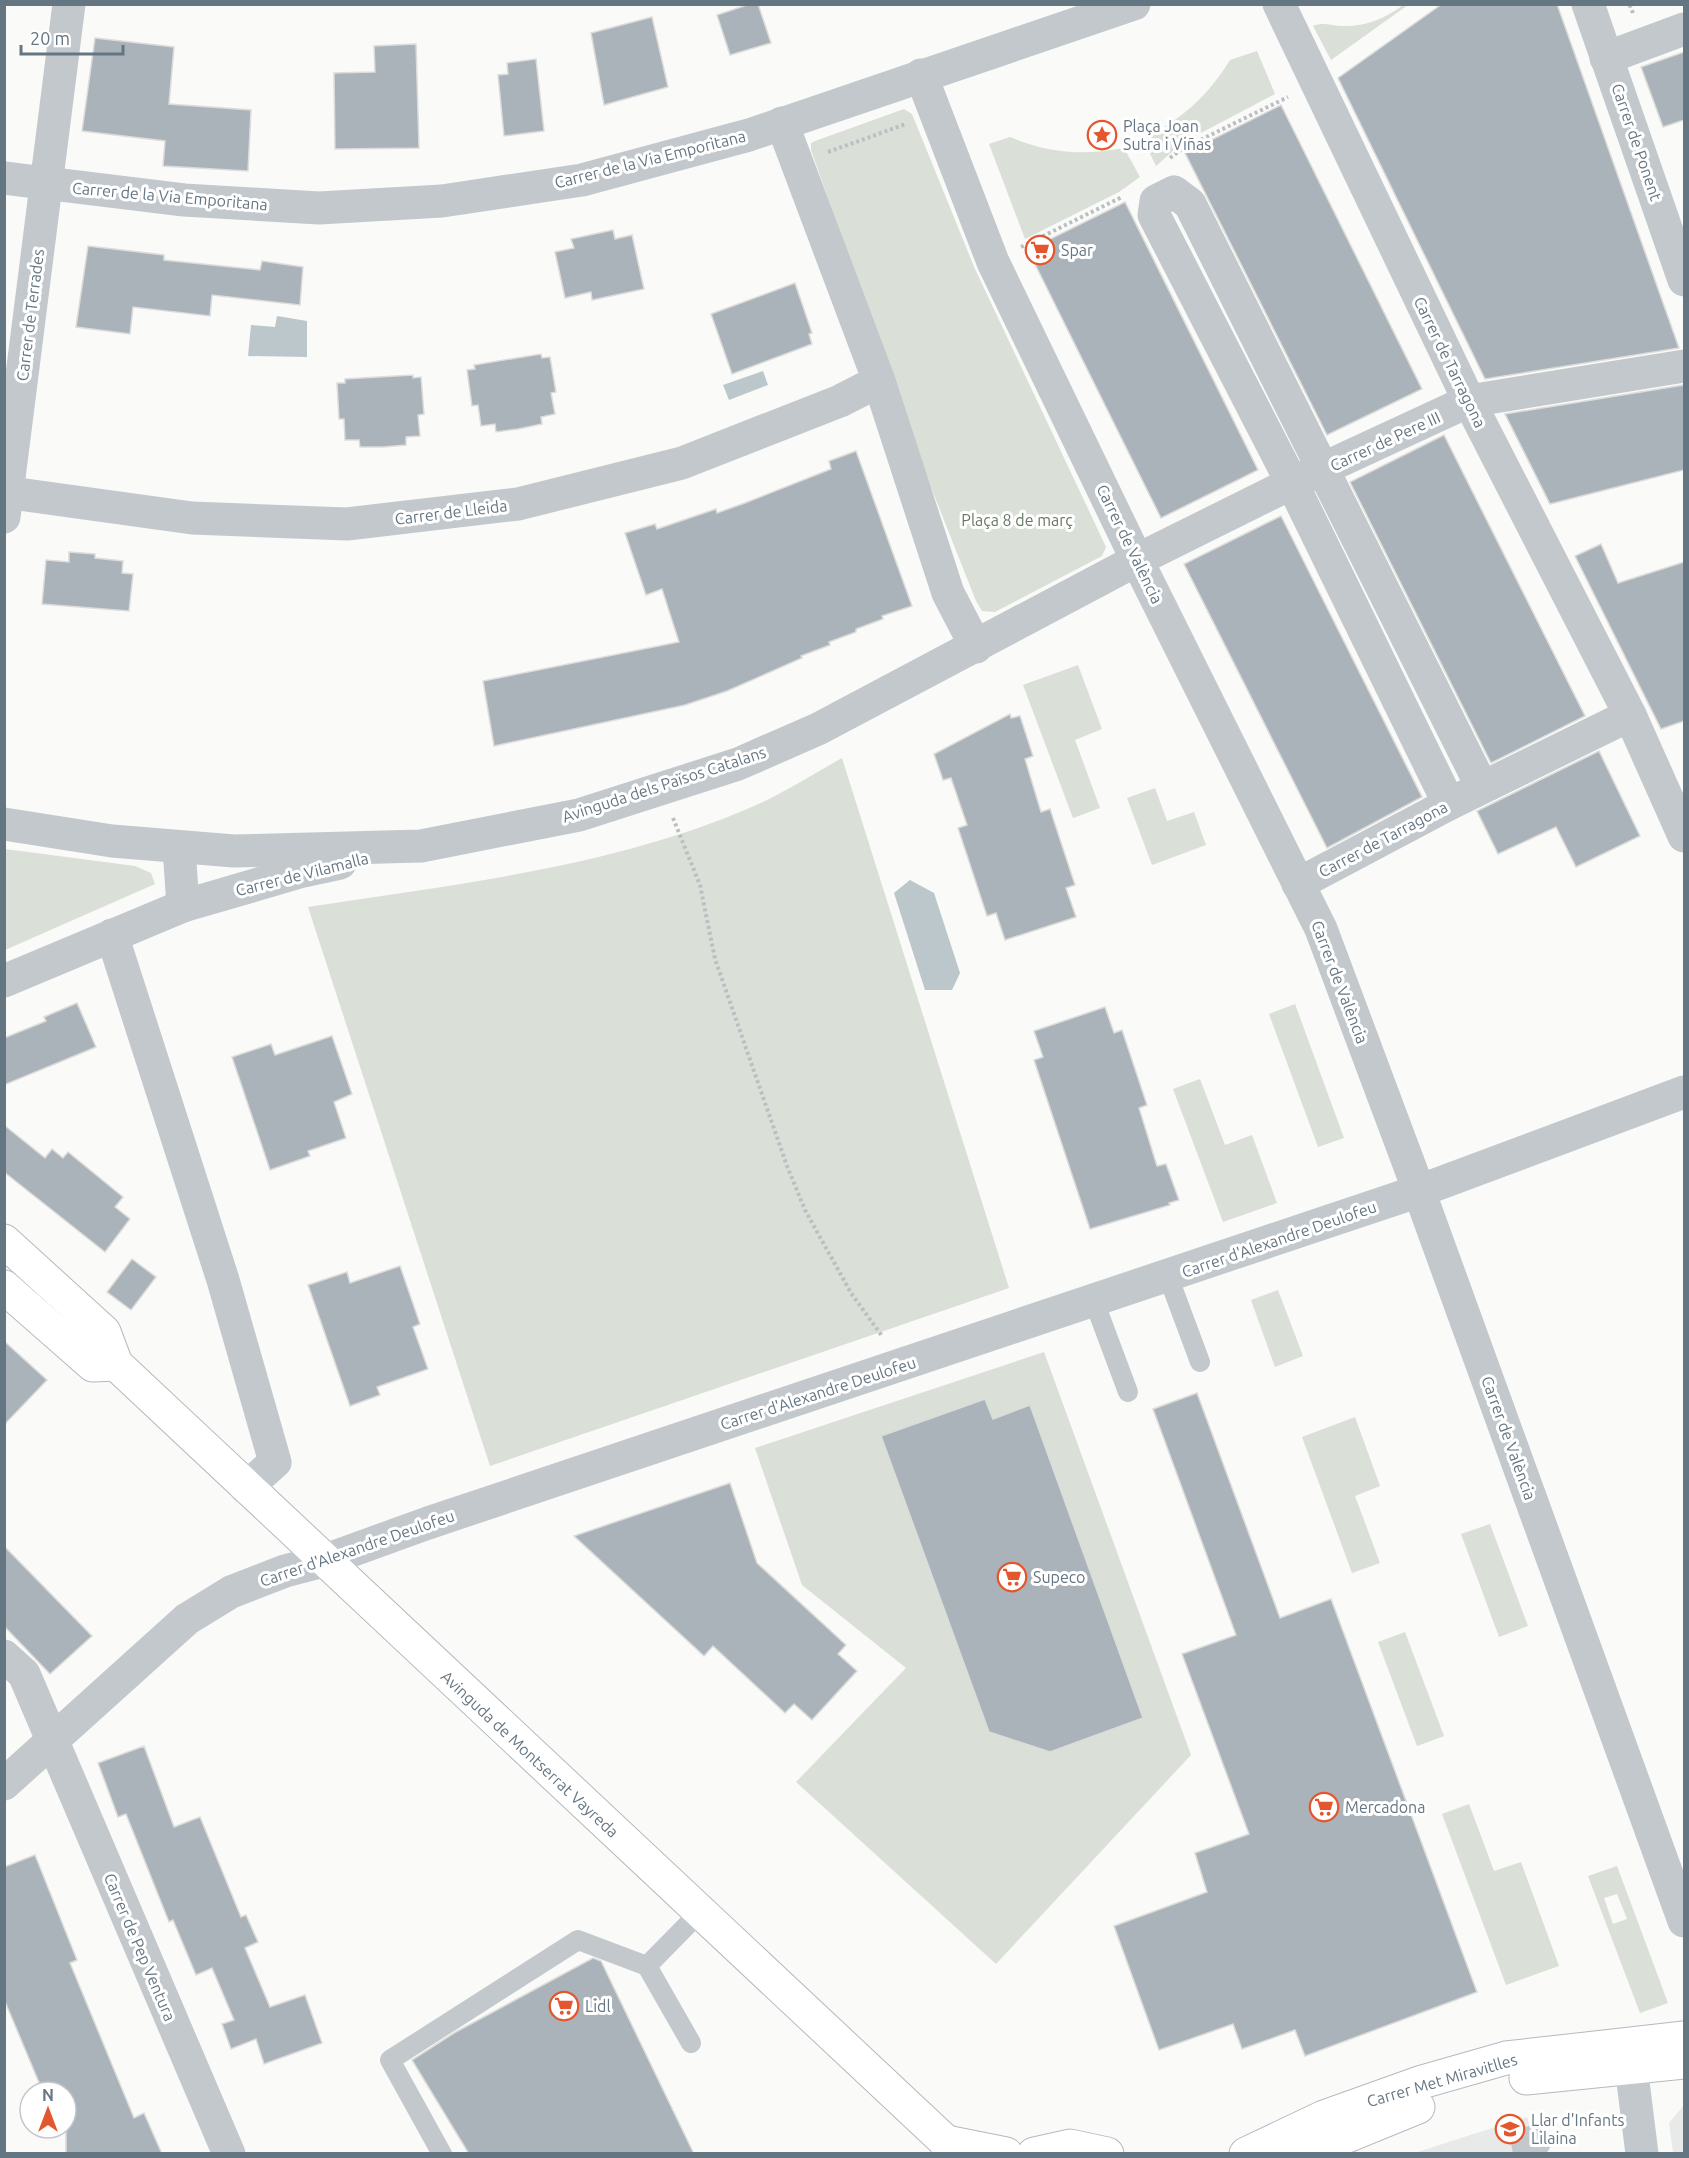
<svg xmlns="http://www.w3.org/2000/svg" width="1689" height="2158" font-family="Ubuntu,sans-serif">
<style>
.built{fill:#e8e9e9}
.green{fill:#dadfd7;fill-rule:evenodd}
.water{fill:#bbc7cb}
.building{fill:#aab3b9;stroke:#dcdcda;stroke-width:1.5}
.lines{fill:none;stroke-linecap:round;stroke-linejoin:round}
.secondary-casing{stroke:#b3babf;stroke-width:35}
.path{stroke:#bbbfc2;stroke-width:4;stroke-dasharray:3 3;stroke-linecap:butt}
.lane{stroke:#c3c8cc;stroke-width:20}
.street{stroke:#c3c8cc;stroke-width:33}
.secondary{stroke:#fff;stroke-width:33}
.labels{text-anchor:middle;stroke-width:6;stroke-linejoin:round;paint-order:stroke}
.poi-label{font-size:16px;fill:#657683;stroke:#fff;text-anchor:start}
.street-label{font-size:16px;fill:#657683;stroke:#fff}
.park-label{font-size:16px;fill:#687a64;stroke:#fff}
</style>
<rect width="100%" height="100%" fill="#fafaf8"/>
<!-- built -->
<g class="built">
<path d="M 1684,2105 L 1684,2153 L 1673,2153 L 1669,2123 Z"/>
<path d="M 1527,2117 L 1539,2153 L 1411,2154 Z"/>
</g>
<!-- green -->
<g class="green">
<path d="M 1403,5 L 1408,5 L 1331,60 L 1313,26 C 1323,22 1329,25 1341,26 C 1364,27 1385,19 1403,5 Z"/>
<path d="M 1257,51 L 1275,94 L 1182,143 L 1156,166 L 1143,139 C 1182,119 1207,97 1230,60 Z"/>
<path d="M 904,109 L 912,114 L 975,269 L 1106,547 L 1102,556 L 995,612 L 982,611 L 976,601 L 917,452 L 811,150 L 811,143 L 815,141 Z"/>
<path d="M 1010,137 C 1049,153 1082,156 1124,148 L 1140,177 L 1119,192 L 1025,239 L 989,144 Z"/>
<path d="M 1078,665 L 1102,729 L 1075,740 L 1100,808 L 1073,818 L 1023,685 Z"/>
<path d="M 842,758 L 1009,1288 L 490,1466 L 308,907 C 457,884 615,867 754,806 C 784,793 813,774 842,758 Z"/>
<path d="M 1155,788 L 1167,821 L 1194,812 L 1206,845 L 1152,865 L 1127,798 Z"/>
<path d="M 5,849 L 135,866 L 151,873 L 155,884 L 5,950 Z"/>
<path d="M 1295,1004 L 1344,1138 L 1318,1147 L 1269,1014 Z"/>
<path d="M 1200,1079 L 1225,1145 L 1252,1135 L 1277,1203 L 1223,1222 L 1173,1089 Z"/>
<path d="M 1278,1290 L 1303,1356 L 1275,1367 L 1251,1300 Z"/>
<path d="M 1044,1352 L 1191,1755 L 996,1964 L 796,1782 L 906,1668 L 802,1585 L 755,1448 Z"/>
<path d="M 1355,1417 L 1380,1486 L 1355,1496 L 1380,1563 L 1352,1573 L 1302,1437 Z"/>
<path d="M 1490,1524 L 1528,1626 L 1499,1637 L 1461,1534 Z"/>
<path d="M 1405,1632 L 1444,1736 L 1417,1746 L 1378,1642 Z"/>
<path d="M 1469,1804 L 1494,1871 L 1521,1862 L 1559,1966 L 1506,1985 L 1442,1814 Z"/>
<path d="M 1617,1866 L 1668,2003 L 1640,2013 L 1588,1876 ZM 1617,1894 L 1627,1919 L 1613,1924 L 1604,1898 Z"/>
</g>
<!-- water -->
<g class="water">
<path d="M 277,316 L 307,321 L 307,357 L 248,356 L 251,325 L 275,327 Z"/>
<path d="M 763,371 L 768,385 L 729,400 L 723,385 Z"/>
<path d="M 910,880 L 934,893 L 960,973 L 952,990 L 925,990 L 894,893 Z"/>
</g>
<!-- building -->
<g class="building">
<path d="M 750,4 L 758,4 L 771,43 L 730,55 L 717,15 Z"/>
<path d="M 1442,4 L 1557,4 L 1679,348 L 1485,379 L 1338,78 Z"/>
<path d="M 652,17 L 668,87 L 604,105 L 591,33 Z"/>
<path d="M 95,38 L 174,47 L 169,104 L 251,110 L 248,171 L 163,166 L 165,141 L 82,131 Z"/>
<path d="M 416,44 L 419,148 L 335,149 L 334,73 L 375,72 L 374,46 Z"/>
<path d="M 1684,52 L 1684,120 L 1663,127 L 1641,67 Z"/>
<path d="M 536,59 L 544,131 L 504,136 L 498,75 L 508,74 L 507,63 Z"/>
<path d="M 1281,105 L 1422,389 L 1327,435 L 1185,153 Z"/>
<path d="M 1125,202 L 1258,470 L 1161,518 L 1028,250 Z"/>
<path d="M 613,230 L 615,239 L 632,235 L 644,289 L 592,300 L 591,292 L 565,298 L 555,252 L 574,248 L 571,239 Z"/>
<path d="M 88,246 L 164,255 L 164,260 L 260,270 L 262,261 L 303,267 L 300,305 L 212,295 L 210,316 L 133,307 L 130,334 L 76,327 Z"/>
<path d="M 795,283 L 812,333 L 809,334 L 812,344 L 732,374 L 711,314 Z"/>
<path d="M 541,354 L 542,358 L 550,357 L 556,392 L 551,393 L 555,414 L 541,417 L 542,424 L 518,429 L 496,432 L 495,424 L 481,426 L 478,405 L 472,406 L 467,370 L 475,369 L 474,365 Z"/>
<path d="M 413,375 L 413,378 L 421,377 L 424,414 L 418,415 L 420,436 L 406,437 L 406,445 L 383,447 L 360,447 L 359,440 L 345,440 L 344,419 L 339,419 L 337,383 L 345,383 L 345,379 Z"/>
<path d="M 1684,385 L 1684,470 L 1550,504 L 1505,414 Z"/>
<path d="M 1444,435 L 1585,716 L 1491,763 L 1350,482 Z"/>
<path d="M 856,451 L 912,606 L 882,616 L 883,619 L 856,629 L 856,632 L 829,642 L 830,645 L 801,656 L 802,658 L 727,691 L 685,705 L 494,746 L 483,681 L 679,642 L 662,589 L 646,595 L 625,533 L 655,524 L 657,529 L 716,509 L 717,513 L 745,503 L 831,469 L 829,461 Z"/>
<path d="M 1281,516 L 1422,797 L 1327,848 L 1184,564 Z"/>
<path d="M 1601,544 L 1618,583 L 1684,562 L 1684,721 L 1661,729 L 1575,556 Z"/>
<path d="M 69,552 L 95,554 L 95,558 L 123,561 L 122,573 L 133,574 L 129,611 L 42,604 L 46,560 L 69,562 Z"/>
<path d="M 1010,714 L 1011,718 L 1020,716 L 1033,756 L 1025,759 L 1041,812 L 1050,809 L 1075,885 L 1066,888 L 1076,917 L 1005,940 L 996,913 L 987,916 L 958,828 L 967,825 L 951,778 L 943,780 L 934,754 Z"/>
<path d="M 1599,751 L 1640,836 L 1576,867 L 1556,827 L 1498,854 L 1477,811 Z"/>
<path d="M 77,1003 L 96,1047 L 4,1085 L 4,1038 L 46,1021 L 44,1017 Z"/>
<path d="M 1105,1007 L 1114,1033 L 1122,1030 L 1147,1105 L 1139,1108 L 1157,1166 L 1166,1164 L 1179,1200 L 1169,1203 L 1170,1205 L 1090,1229 L 1034,1060 L 1043,1057 L 1034,1031 Z"/>
<path d="M 332,1036 L 352,1094 L 334,1102 L 346,1138 L 308,1151 L 310,1156 L 270,1170 L 232,1057 L 271,1044 L 275,1055 Z"/>
<path d="M 4,1125 L 45,1158 L 52,1149 L 63,1158 L 68,1152 L 123,1197 L 115,1207 L 130,1219 L 105,1252 L 4,1172 Z"/>
<path d="M 132,1259 L 156,1277 L 131,1310 L 107,1292 Z"/>
<path d="M 400,1266 L 420,1324 L 413,1327 L 428,1369 L 377,1387 L 380,1395 L 350,1406 L 308,1285 L 347,1272 L 350,1283 Z"/>
<path d="M 4,1341 L 47,1380 L 4,1425 Z"/>
<path d="M 1197,1393 L 1280,1618 L 1331,1599 L 1477,1992 L 1305,2056 L 1295,2030 L 1242,2049 L 1233,2024 L 1159,2050 L 1114,1926 L 1207,1892 L 1195,1853 L 1249,1834 L 1182,1654 L 1236,1635 L 1153,1409 Z"/>
<path d="M 985,1399 L 993,1419 L 1030,1405 L 1143,1718 L 1050,1752 L 989,1732 L 881,1436 Z"/>
<path d="M 730,1483 L 757,1563 L 846,1645 L 838,1654 L 857,1671 L 812,1720 L 794,1704 L 785,1713 L 713,1646 L 704,1656 L 574,1536 Z"/>
<path d="M 4,1546 L 92,1636 L 50,1674 L 4,1626 Z"/>
<path d="M 144,1746 L 174,1827 L 200,1817 L 241,1917 L 246,1915 L 258,1942 L 245,1948 L 270,2007 L 305,1995 L 322,2043 L 264,2064 L 256,2039 L 231,2049 L 222,2024 L 234,2020 L 212,1968 L 196,1975 L 173,1920 L 169,1922 L 126,1814 L 118,1817 L 98,1763 Z"/>
<path d="M 35,1855 L 77,1960 L 70,1963 L 134,2118 L 144,2113 L 162,2154 L 66,2154 L 66,2092 L 43,2092 L 4,1999 L 4,1867 Z"/>
<path d="M 593,1958 L 601,1961 L 694,2154 L 469,2154 L 412,2060 L 454,2033 Z"/>
</g>
<g class="lines">
<!-- secondary casing -->
<g class="secondary-casing">
<g id="secondary">
<path d="M 4,1241 L 104,1332 L 116,1364 L 946,2142 L 949,2154"/>
<path d="M 4,1287 L 93,1365 L 116,1364"/>
<path d="M 1526,2078 L 1684,2062"/>
<path d="M 946,2142 L 1006,2154"/>
<path d="M 1034,2154 L 1070,2146 L 1107,2154"/>
<path d="M 1246,2154 L 1324,2117 L 1422,2082 L 1506,2058 L 1684,2038"/>
<path d="M 1303,2154 L 1418,2107"/>
</g>
</g>
<!-- path -->
<g class="path">
<path d="M 1633,13 L 1630,6 L 1633,4"/>
<path d="M 828,152 L 906,124"/>
<path d="M 1170,158 L 1182,149 L 1288,97"/>
<path d="M 1021,247 L 1122,197"/>
<path d="M 673,818 L 700,885 L 715,959 L 787,1166 L 805,1210 L 851,1293 L 882,1336"/>
</g>
<!-- lane -->
<g class="lane">
<path d="M 1168,1276 L 1200,1362"/>
<path d="M 1094,1301 L 1128,1392"/>
<path d="M 691,2043 L 647,1966 L 701,1911"/>
<path d="M 442,2154 L 390,2060 L 578,1940 L 647,1966"/>
</g>
<!-- street -->
<g class="street">
<path d="M 1279,4 L 1469,401 L 1630,715 L 1684,836"/>
<path d="M 1588,4 L 1684,280"/>
<path d="M 1606,58 L 1684,29"/>
<path d="M 921,75 L 993,262 L 1137,560 L 1321,929 L 1419,1191 L 1684,1921"/>
<path d="M 782,123 L 879,381 L 948,593 L 976,647"/>
<path d="M 4,178 L 184,200 L 319,208 L 442,201 L 582,180 L 749,135 L 1134,4"/>
<path d="M 4,492 L 192,518 L 347,524 L 518,504 L 682,463 L 840,401 L 879,381"/>
<path d="M 4,517 L 69,4"/>
<path d="M 1449,804 L 1292,483 L 1154,215 L 1156,201 L 1174,192 L 1190,204 L 1482,787"/>
<path d="M 4,824 L 112,841 L 234,851 L 421,846 L 579,815 L 738,764 L 818,729 L 1137,560 L 1292,483 L 1469,401 L 1684,366"/>
<path d="M 179,848 L 183,906"/>
<path d="M 1298,884 L 1449,804 L 1630,715"/>
<path d="M 112,935 L 223,1280 L 275,1462 L 246,1488"/>
<path d="M 4,981 L 183,906 L 303,871 L 340,863"/>
<path d="M 4,1656 L 24,1674 L 229,2154"/>
<path d="M 4,1784 L 187,1619 L 231,1592 L 285,1571 L 323,1561 L 428,1523 L 1419,1191 L 1684,1092"/>
<path d="M 1631,2066 L 1642,2154"/>
<path d="M 1530,2154 L 1528,2145 L 1535,2141"/>
</g>
<!-- secondary -->
<use href="#secondary" class="secondary"/>
</g>
<!-- icons -->
<defs>
<g id="sight-ring" transform="scale(1.5)"><circle r="9.5" fill="#fff" stroke="#e4572e" stroke-width="1.5"/><path d="M0-6L1.8-2.2L6-1.7L2.9 1.2L3.7 5.4L0 3.3L-3.7 5.4L-2.9 1.2L-6-1.7L-1.8-2.2Z" fill="#e4572e"/></g>
<g id="supermarket-ring" transform="scale(1.5)"><circle r="9.5" fill="#fff" stroke="#e4572e" stroke-width="1.5"/><path d="M-6-5.5h2.5l.6 2H6L4.5 2H-2.5L-4.4-4H-6ZM-1.5 3.2a1.3 1.3 0 1 0 .1 0ZM3 3.2a1.3 1.3 0 1 0 .1 0Z" fill="#e4572e"/></g>
<g id="school-ring" transform="scale(1.5)"><circle r="9.5" fill="#fff" stroke="#e4572e" stroke-width="1.5"/><path d="M0-5L7-2L0 1L-7-2ZM-4 1L0 2.5L4 1V4Q0 6-4 4Z" fill="#e4572e"/></g>
</defs>
<g fill-rule="evenodd">
<use href="#sight-ring" x="1102" y="135"/>
<use href="#supermarket-ring" x="1040" y="250"/>
<use href="#supermarket-ring" x="1012" y="1577"/>
<use href="#supermarket-ring" x="1324" y="1807"/>
<use href="#supermarket-ring" x="564" y="2006"/>
<use href="#school-ring" x="1510" y="2129"/>
</g>
<g class="labels">
<!-- poi labels -->
<g class="poi-label">
<text x="1123" y="132">Plaça Joan<tspan x="1123" dy="18">Sutra i Viñas</tspan></text>
<text x="1061" y="256">Spar</text>
<text x="1033" y="1583">Supeco</text>
<text x="1345" y="1813">Mercadona</text>
<text x="585" y="2012">Lidl</text>
<text x="1531" y="2126">Llar d'Infants<tspan x="1531" dy="18">Lilaina</tspan></text>
</g>
<!-- street labels -->
<g class="street-label">
<text transform="translate(1637 142) rotate(71)" y="6">Carrer de Ponent</text>
<text transform="translate(650 159) rotate(-14)" y="6">Carrer de la Via Emporitana</text>
<text transform="translate(170 196) rotate(5)" y="6">Carrer de la Via Emporitana</text>
<text transform="translate(30 315) rotate(-83)" y="6">Carrer de Terrades</text>
<text transform="translate(1450 362) rotate(64)" y="6">Carrer de Tarragona</text>
<text transform="translate(1385 441) rotate(-25)" y="6">Carrer de Pere III</text>
<text transform="translate(451 512) rotate(-7)" y="6">Carrer de Lleida</text>
<text transform="translate(1130 544) rotate(64)" y="6">Carrer de València</text>
<text transform="translate(664 784) rotate(-18)" y="6">Avinguda dels Països Catalans</text>
<text transform="translate(1383 839) rotate(-28)" y="6">Carrer de Tarragona</text>
<text transform="translate(302 874) rotate(-14)" y="6">Carrer de Vilamalla</text>
<text transform="translate(1340 982) rotate(69)" y="6">Carrer de València</text>
<text transform="translate(1279 1239) rotate(-19)" y="6">Carrer d'Alexandre Deulofeu</text>
<text transform="translate(818 1393) rotate(-18)" y="6">Carrer d'Alexandre Deulofeu</text>
<text transform="translate(1509 1438) rotate(70)" y="6">Carrer de València</text>
<text transform="translate(357 1548) rotate(-19)" y="6">Carrer d'Alexandre Deulofeu</text>
<text transform="translate(530 1754) rotate(43)" y="6">Avinguda de Montserrat Vayreda</text>
<text transform="translate(140 1947) rotate(67)" y="6">Carrer de Pep Ventura</text>
<text transform="translate(1442 2080) rotate(-16)" y="6">Carrer Met Miravitlles</text>
</g>
<!-- park labels -->
<g class="park-label">
<text x="1017" y="526">Plaça 8 de març</text>
</g>
</g>
<!-- border -->
<rect width="1689" height="2158" fill="none" stroke="#657683" stroke-width="12"/>
<!-- north arrow -->
<g transform="translate(48 2110)"><circle r="28" fill="#ffffff" stroke="#c1c8cd" stroke-width="1.5"/>
<path d="M0-4.5L10 22L0 15L-10 22Z" fill="#e4572e"/>
<text y="-9" font-size="16" font-weight="bold" text-anchor="middle" fill="#657683">N</text>
</g>
<!-- scale -->
<path d="M21 45v9h102v-9" fill="none" stroke="#657683" stroke-width="3"/>
<text x="30" y="45" font-size="18" fill="#657683" stroke="#ffffff" stroke-width="4.5" paint-order="stroke">20 m</text>
</svg>
